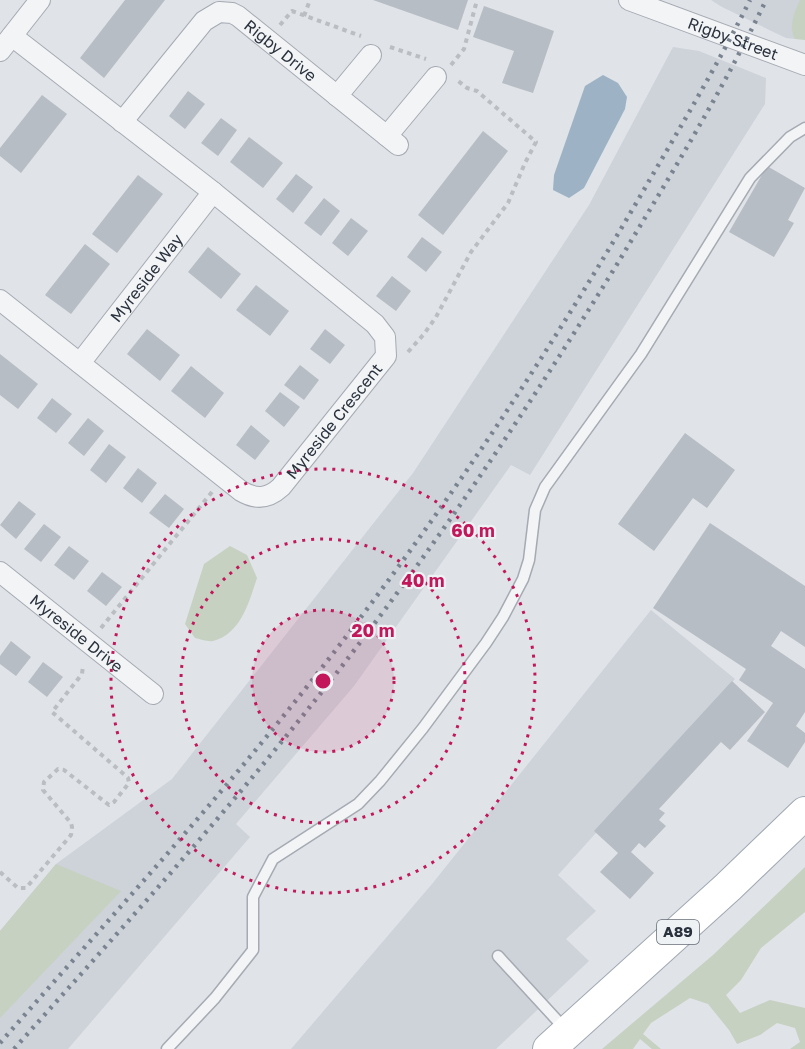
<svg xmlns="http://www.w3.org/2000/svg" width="805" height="1049" font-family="'Golos Text',sans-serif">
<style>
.built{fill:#ced3da}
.green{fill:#c6d1c1}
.water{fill:#9db3c5}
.building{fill:#b7bdc4}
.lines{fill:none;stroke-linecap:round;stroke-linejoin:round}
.service-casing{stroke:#a6aab2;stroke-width:13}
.minor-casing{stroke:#a6aab2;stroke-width:22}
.primary-casing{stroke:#a0a9b3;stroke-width:34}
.path{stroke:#babec2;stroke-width:4;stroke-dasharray:4.5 4.5;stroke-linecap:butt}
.service{stroke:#f2f4f6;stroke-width:10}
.minor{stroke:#f2f4f6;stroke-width:20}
.primary{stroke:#fff;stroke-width:32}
.rail{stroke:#7a8490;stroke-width:4.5;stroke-dasharray:3 6;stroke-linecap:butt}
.ring{fill:none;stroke:#c2185b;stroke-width:3;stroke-dasharray:3 6}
.labels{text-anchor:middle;stroke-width:4.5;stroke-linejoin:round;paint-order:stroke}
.shield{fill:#eff2f5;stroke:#656c75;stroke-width:1.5}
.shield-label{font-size:15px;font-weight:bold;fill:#2a323e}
.street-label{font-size:16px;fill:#2a323e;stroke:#eff2f5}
.centre{fill:#c2185b;stroke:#eff2f5;stroke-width:3}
.ring-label{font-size:18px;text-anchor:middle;font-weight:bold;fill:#c2185b;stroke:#eff2f5;stroke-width:4.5;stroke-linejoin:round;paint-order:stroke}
</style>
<rect width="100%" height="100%" fill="#e0e3e8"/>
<!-- built -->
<g class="built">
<path d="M 711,0 L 805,0 L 805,17 L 795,39 L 786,38 L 722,7 Z"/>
<path d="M 673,47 L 699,51 L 766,78 L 765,104 L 530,475 L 511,465 L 354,686 L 236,824 L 250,837 L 68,1049 L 0,1049 L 0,931 L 56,864 L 172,779 L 413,473 L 589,205 Z"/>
<path d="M 651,610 L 735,679 L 558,875 L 596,911 L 566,939 L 589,961 L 496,1049 L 291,1049 L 432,884 Z"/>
</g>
<!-- green -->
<g class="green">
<path d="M 800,0 L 805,0 L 805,40 L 795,39 C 788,26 794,13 800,0 Z"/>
<path d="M 230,546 L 247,555 L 257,578 C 249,602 241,634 213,641 C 208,642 200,639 195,638 L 185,624 L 204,564 Z"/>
<path d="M 56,864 L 121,891 L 0,1018 L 0,931 Z"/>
<path d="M 805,867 L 805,912 L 761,948 L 741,980 L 726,995 L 740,1013 L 770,1000 L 805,1008 L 805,1049 L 790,1049 L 800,1042 L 795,1028 L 777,1023 L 760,1035 L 737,1044 L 729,1030 L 708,1004 L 690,998 L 651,1023 L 643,1034 L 661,1049 L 652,1049 L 640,1039 L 633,1049 L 602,1049 L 713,955 Z"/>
</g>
<!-- water -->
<path class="water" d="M 603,75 L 618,83 L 627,97 L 625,109 L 584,188 L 569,198 L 553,190 L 554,175 L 585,86 Z"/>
<!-- building -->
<g class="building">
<path d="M 125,0 L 165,0 L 104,78 L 80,58 Z"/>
<path d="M 373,0 L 468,0 L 458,30 Z"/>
<path d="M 484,6 L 554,31 L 533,93 L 502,83 L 514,51 L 473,37 Z"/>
<path d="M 188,91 L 205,104 L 185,129 L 169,116 Z"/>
<path d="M 42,95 L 67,114 L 21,173 L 0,156 L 0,148 Z"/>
<path d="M 221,118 L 237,130 L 218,156 L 201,143 Z"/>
<path d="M 483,131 L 508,151 L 443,235 L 418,215 Z"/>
<path d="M 249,137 L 283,163 L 263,188 L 230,162 Z"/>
<path d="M 767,166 L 805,188 L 788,220 L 794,223 L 774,257 L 729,232 Z"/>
<path d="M 296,174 L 313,187 L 293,213 L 276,199 Z"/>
<path d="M 138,175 L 163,194 L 117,253 L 92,234 Z"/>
<path d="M 324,198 L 340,211 L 321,236 L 304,223 Z"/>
<path d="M 351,218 L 368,231 L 348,256 L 332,243 Z"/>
<path d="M 422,237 L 442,252 L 426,272 L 407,257 Z"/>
<path d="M 85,244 L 110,264 L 71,314 L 45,295 Z"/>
<path d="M 208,247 L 241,274 L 221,299 L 188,272 Z"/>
<path d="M 392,276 L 411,291 L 396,311 L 376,296 Z"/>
<path d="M 256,285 L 289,311 L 270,336 L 236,310 Z"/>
<path d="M 147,329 L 180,355 L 160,381 L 127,354 Z"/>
<path d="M 325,329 L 345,345 L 330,364 L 310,349 Z"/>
<path d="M 0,354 L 38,384 L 18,409 L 0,395 Z"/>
<path d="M 300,365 L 319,380 L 304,400 L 284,385 Z"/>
<path d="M 191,366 L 224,393 L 205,418 L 171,391 Z"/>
<path d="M 280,392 L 300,407 L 284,427 L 265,411 Z"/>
<path d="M 52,398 L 72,414 L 56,433 L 37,418 Z"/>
<path d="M 88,418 L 104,431 L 84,456 L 68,443 Z"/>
<path d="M 251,425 L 270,441 L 255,460 L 236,445 Z"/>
<path d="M 685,433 L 735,470 L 707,508 L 693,498 L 654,551 L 618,524 Z"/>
<path d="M 109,444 L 126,457 L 106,483 L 90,470 Z"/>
<path d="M 138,468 L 157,483 L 142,503 L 123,488 Z"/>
<path d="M 165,494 L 184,509 L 169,528 L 149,513 Z"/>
<path d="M 19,501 L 36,514 L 16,539 L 0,525 Z"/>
<path d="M 710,523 L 805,586 L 805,647 L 781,631 L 771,646 L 805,669 L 805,712 L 796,726 L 805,733 L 805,742 L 788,768 L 747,741 L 773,703 L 739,680 L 746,669 L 653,608 Z"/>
<path d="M 44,524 L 61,537 L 41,562 L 24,549 Z"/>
<path d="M 69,546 L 89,561 L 74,580 L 54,565 Z"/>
<path d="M 102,572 L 122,587 L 106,606 L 87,591 Z"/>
<path d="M 11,641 L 31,657 L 16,676 L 0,664 L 0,656 Z"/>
<path d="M 43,662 L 63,677 L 47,697 L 28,682 Z"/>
<path d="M 732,681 L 765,712 L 730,750 L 721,742 L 659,809 L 665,813 L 659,820 L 666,826 L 645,848 L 639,843 L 631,852 L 654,873 L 630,899 L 600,872 L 618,853 L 594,831 Z"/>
</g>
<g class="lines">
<!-- service casing -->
<g class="service-casing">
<g id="service">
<path d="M 498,956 L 566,1030"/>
<path d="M 167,1049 L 215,998 L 253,950 L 253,897 L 273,859 L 358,804 L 380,781 L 423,728 L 486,643 L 503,617 L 523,579 L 529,560 L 535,510 L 545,487 L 641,354 L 750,178 L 790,137 L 805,128"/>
</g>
</g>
<!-- minor casing -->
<g class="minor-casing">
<g id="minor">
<path id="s1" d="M 629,0 L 805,65"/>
<path d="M 0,51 L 40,0"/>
<path d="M 337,96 L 371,55"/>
<path id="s2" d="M 122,122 L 204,21 L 219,12 L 232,13 L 238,16 L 398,145"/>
<path d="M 387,136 L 436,77"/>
<path id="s3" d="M 0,300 L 241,491 C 256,500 268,499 281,487 L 386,356 L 385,337 L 375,324 L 213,192 L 12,36"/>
<path id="s4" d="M 80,363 L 213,192"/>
<path id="s5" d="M 0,572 L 153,694"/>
</g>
</g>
<!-- primary casing -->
<g class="primary-casing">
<path id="primary" d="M 549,1049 L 728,887 L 805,813"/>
</g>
<!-- path -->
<g class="path">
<path d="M 304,16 L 310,0"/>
<path d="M 280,25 L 292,11 L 361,36"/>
<path d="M 390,47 L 426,59"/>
<path d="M 451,65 L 464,49 L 477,0"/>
<path d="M 408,352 L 424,334 L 436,317 L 471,252 L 508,203 L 525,163 L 536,142 L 477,91 L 467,88 L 457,80"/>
<path d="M 101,628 L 212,492"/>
<path d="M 0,872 L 18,888 L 26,888 L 71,835 L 72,827 L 71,823 L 43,790 L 44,782 L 58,769 L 64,770 L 109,805 L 114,802 L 129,783 L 128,778 L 126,776 L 52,712 L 82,674 L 83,666"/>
</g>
<!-- service -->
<use href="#service" class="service"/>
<!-- minor -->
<use href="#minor" class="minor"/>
<!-- primary -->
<use href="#primary" class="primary"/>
<!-- rail -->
<g class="rail">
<path d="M 0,1043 C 91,939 185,837 272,730 C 413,558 538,373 649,181 C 684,121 719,62 750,0"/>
<path d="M 14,1049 C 105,947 197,846 283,740 C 407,589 517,427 619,261 C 670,176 723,90 766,0"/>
</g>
</g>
<!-- distance rings -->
<circle cx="323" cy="681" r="71" fill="#c2185b" fill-opacity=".12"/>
<g class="ring">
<circle cx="323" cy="681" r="71"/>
<circle cx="323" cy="681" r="142"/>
<circle cx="323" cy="681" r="212"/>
</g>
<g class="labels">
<!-- shield labels -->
<rect class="shield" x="657" y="920" width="42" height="24" rx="4.5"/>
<g class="shield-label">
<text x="678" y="937">A89</text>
</g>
<!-- street labels -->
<g class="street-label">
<text dy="6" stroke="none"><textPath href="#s1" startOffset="111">Rigby Street</textPath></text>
<text dy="6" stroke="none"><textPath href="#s2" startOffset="222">Rigby Drive</textPath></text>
<text dy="6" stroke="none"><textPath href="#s4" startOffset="108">Myreside Way</textPath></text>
<text dy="6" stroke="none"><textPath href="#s3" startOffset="436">Myreside Crescent</textPath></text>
<text dy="6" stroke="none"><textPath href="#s5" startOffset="98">Myreside Drive</textPath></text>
</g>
</g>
<circle cx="323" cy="681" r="9" class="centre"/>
<g class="ring-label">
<text x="473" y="537">60 m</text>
<text x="423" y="587">40 m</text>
<text x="373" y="637">20 m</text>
</g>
</svg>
